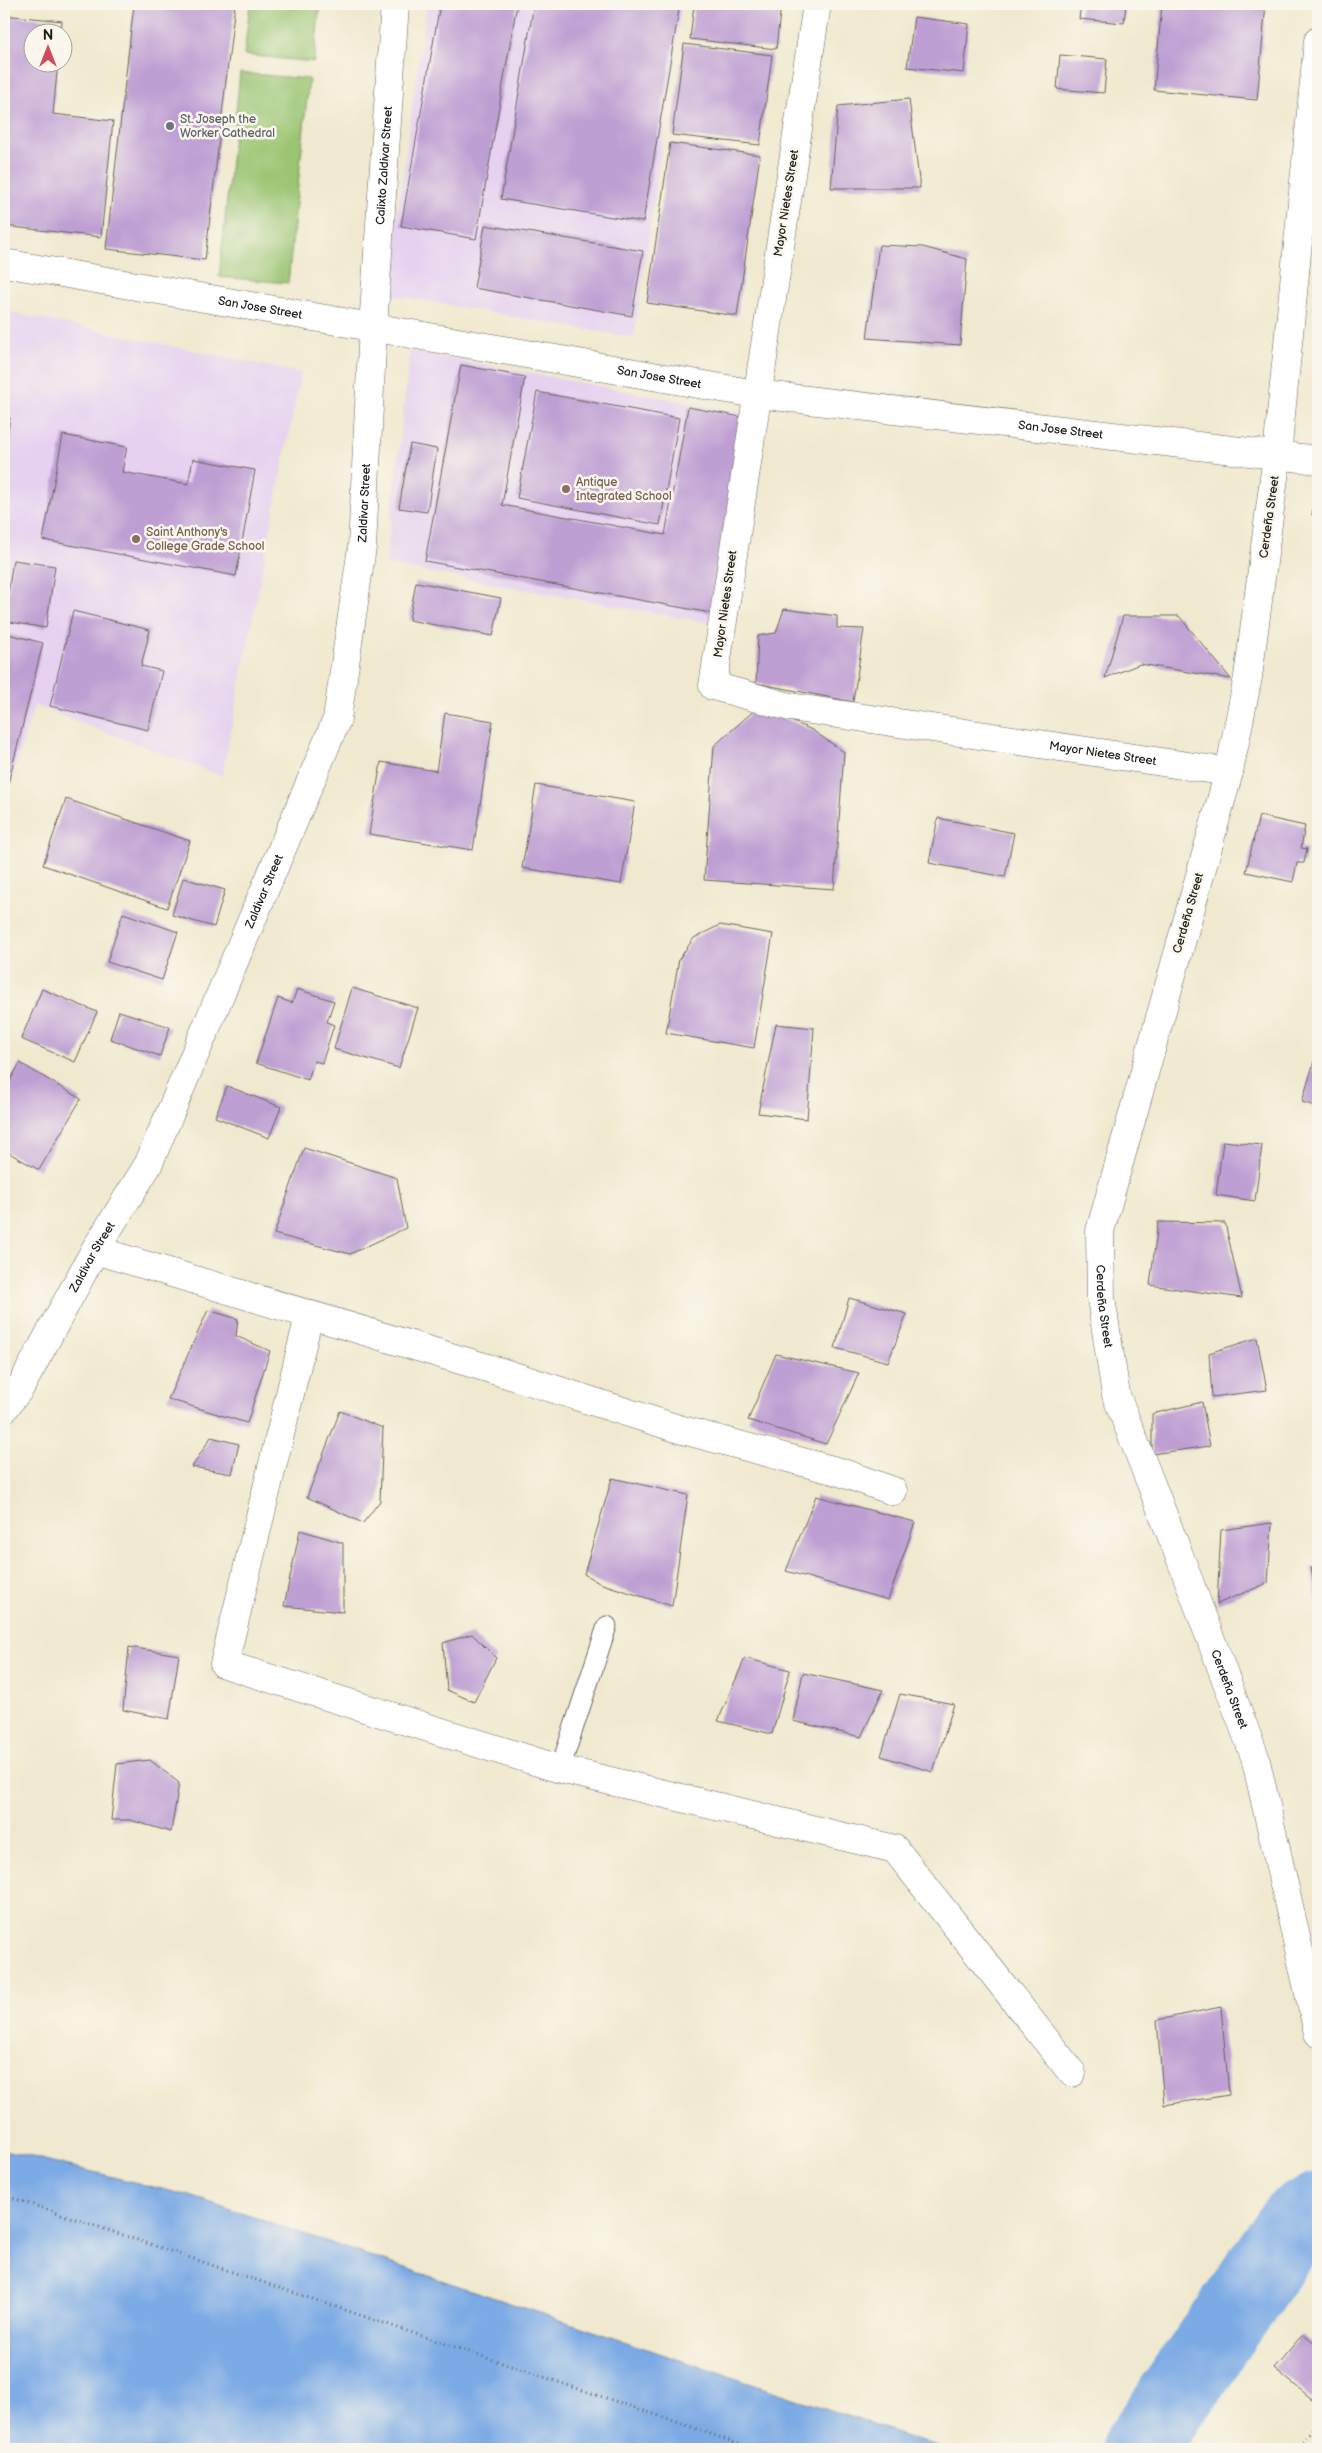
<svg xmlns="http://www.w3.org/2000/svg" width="1322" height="2453" font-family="'Balsamiq Sans',sans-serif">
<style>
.built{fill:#e6d2f0}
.green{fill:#9ac572;stroke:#5b7047}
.water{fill:#7baae5;stroke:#4c6380}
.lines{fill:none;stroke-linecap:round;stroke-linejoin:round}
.river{stroke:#7baae5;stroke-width:76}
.building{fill:#be9fd3}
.lane-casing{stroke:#66645b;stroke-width:21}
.street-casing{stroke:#66645b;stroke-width:29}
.path{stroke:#66645b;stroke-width:3;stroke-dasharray:1 4;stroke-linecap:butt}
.lane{stroke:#fff;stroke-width:19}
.street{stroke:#fff;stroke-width:28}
.worship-dot{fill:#6b7280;stroke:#fbf7ec;stroke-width:2}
.education-dot{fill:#8d6e63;stroke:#fbf7ec;stroke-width:2}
.labels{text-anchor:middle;stroke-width:5;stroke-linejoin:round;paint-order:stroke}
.worship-label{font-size:12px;fill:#5b616d;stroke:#fbf7ec;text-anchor:start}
.street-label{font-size:12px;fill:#1c1c1c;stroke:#fbf7ec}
.education-label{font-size:12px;fill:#785e54;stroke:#fbf7ec;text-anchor:start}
</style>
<rect width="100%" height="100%" fill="#fbf7ec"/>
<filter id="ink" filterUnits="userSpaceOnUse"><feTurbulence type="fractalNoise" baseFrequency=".02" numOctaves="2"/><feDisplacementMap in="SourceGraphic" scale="10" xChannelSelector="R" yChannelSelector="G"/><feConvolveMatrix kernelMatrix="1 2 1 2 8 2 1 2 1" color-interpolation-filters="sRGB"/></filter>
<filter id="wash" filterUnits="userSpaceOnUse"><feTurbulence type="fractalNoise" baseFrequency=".0096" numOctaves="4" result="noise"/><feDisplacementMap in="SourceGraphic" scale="20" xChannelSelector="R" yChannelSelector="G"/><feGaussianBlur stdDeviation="1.12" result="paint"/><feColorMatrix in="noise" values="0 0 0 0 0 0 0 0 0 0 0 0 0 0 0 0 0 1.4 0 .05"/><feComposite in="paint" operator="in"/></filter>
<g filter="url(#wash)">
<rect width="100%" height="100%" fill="#f0e9cf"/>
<!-- built -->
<g class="built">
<path d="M 427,4 L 682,4 L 634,338 L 386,294 Z"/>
<path d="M 4,311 L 301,373 L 222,776 L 34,705 L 4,804 Z"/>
<path d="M 410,351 L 749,414 L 715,624 L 386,564 Z"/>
</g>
<!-- green -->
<g class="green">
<path d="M 250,4 L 320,4 L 314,62 L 244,55 Z"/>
<path d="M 240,73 L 309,79 L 288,283 L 219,277 Z"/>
</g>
<!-- water -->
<path class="water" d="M 4,2150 L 190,2196 L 946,2449 L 4,2449 Z"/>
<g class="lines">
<!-- river -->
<path class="river" d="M 1139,2449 L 1295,2223 L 1318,2209"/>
</g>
<g id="blocks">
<!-- building -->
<g class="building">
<path d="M 134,4 L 235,4 L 205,260 L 106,249 Z"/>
<path d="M 440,4 L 517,4 L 476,239 L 401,226 Z"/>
<path d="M 534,4 L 639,4 L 679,10 L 643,222 L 501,199 Z"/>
<path d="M 694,4 L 781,4 L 776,49 L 690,39 Z"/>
<path d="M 1081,4 L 1126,4 L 1124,23 L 1079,19 Z"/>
<path d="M 1162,4 L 1266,4 L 1257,100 L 1154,90 Z"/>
<path d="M 4,15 L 62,21 L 61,32 L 32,32 L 32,62 L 58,62 L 53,114 L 113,121 L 101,237 L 4,226 Z"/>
<path d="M 914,17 L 969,24 L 964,73 L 907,67 Z"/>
<path d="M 684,44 L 772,55 L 760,145 L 672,135 Z"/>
<path d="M 1060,55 L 1107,59 L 1104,93 L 1057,89 Z"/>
<path d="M 909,99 L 920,188 L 831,188 L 838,106 Z"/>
<path d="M 670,143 L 760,155 L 737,316 L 647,303 Z"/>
<path d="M 485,225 L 643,251 L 632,316 L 474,288 Z"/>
<path d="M 879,245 L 923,247 L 967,259 L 960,345 L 867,338 Z"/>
<path d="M 461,365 L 525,377 L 502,505 L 665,535 L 688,407 L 746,418 L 711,613 L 425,561 Z"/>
<path d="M 537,392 L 679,418 L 660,525 L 517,498 Z"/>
<path d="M 4,417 L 10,418 L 5,450 L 4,450 Z"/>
<path d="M 63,435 L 127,447 L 122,472 L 188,484 L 193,459 L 255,470 L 236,576 L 43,540 Z"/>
<path d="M 410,444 L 437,449 L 427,512 L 399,508 Z"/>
<path d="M 1316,486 L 1318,486 L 1318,515 L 1312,515 Z"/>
<path d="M 13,560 L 55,566 L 46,628 L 4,621 Z"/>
<path d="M 416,582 L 501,598 L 493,636 L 409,620 Z"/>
<path d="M 784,609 L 837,616 L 837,628 L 864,629 L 853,702 L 756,683 L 758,636 L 776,633 Z"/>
<path d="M 73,611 L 150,630 L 141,666 L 162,671 L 148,730 L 50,706 Z"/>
<path d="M 1123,616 L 1179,616 L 1231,679 L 1140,664 L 1105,678 Z"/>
<path d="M 4,633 L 43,643 L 4,800 Z"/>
<path d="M 758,707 L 812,730 L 844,752 L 834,889 L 704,880 L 714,746 Z"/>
<path d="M 445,713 L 493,721 L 473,850 L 369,834 L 381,762 L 436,771 Z"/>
<path d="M 536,785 L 635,802 L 621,884 L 522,868 Z"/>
<path d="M 66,799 L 190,841 L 167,908 L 43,865 Z"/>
<path d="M 1259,816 L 1305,826 L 1301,848 L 1307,849 L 1304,863 L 1297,863 L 1293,882 L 1246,872 Z"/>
<path d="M 938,818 L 1014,833 L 1005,877 L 929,863 Z"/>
<path d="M 183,878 L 225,890 L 214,927 L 172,915 Z"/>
<path d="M 123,913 L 178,932 L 162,980 L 107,962 Z"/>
<path d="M 720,925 L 773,934 L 754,1048 L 666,1033 L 679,959 L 694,938 Z"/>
<path d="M 352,988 L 418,1008 L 399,1068 L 334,1049 Z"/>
<path d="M 42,989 L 97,1012 L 75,1062 L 21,1039 Z"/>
<path d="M 297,989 L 334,1001 L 327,1022 L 334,1025 L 322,1063 L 314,1061 L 308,1080 L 256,1063 L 278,998 L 292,1003 Z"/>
<path d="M 119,1011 L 170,1027 L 160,1056 L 110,1039 Z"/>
<path d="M 776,1024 L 814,1028 L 807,1119 L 758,1113 Z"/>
<path d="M 1318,1048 L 1318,1107 L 1302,1102 Z"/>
<path d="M 20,1063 L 81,1099 L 39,1170 L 4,1150 L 4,1091 Z"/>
<path d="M 227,1086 L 281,1107 L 269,1138 L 215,1117 Z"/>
<path d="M 1223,1141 L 1262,1145 L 1255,1201 L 1216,1195 Z"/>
<path d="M 304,1148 L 397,1178 L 406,1228 L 350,1254 L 274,1234 Z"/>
<path d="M 1158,1222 L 1225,1223 L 1242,1298 L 1150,1285 Z"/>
<path d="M 849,1298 L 907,1314 L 888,1362 L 835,1348 Z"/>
<path d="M 208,1310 L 238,1319 L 236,1336 L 270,1351 L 247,1423 L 168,1399 Z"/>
<path d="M 1257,1338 L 1267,1390 L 1212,1397 L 1209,1353 Z"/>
<path d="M 776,1354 L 859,1373 L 826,1444 L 748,1420 Z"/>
<path d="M 1202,1402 L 1210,1446 L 1152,1454 L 1152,1414 Z"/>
<path d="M 340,1411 L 383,1428 L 380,1501 L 363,1523 L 307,1497 Z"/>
<path d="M 211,1437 L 239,1444 L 232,1474 L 192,1467 Z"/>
<path d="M 612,1478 L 688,1495 L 672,1606 L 599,1583 L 584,1574 Z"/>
<path d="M 816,1496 L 915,1522 L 888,1600 L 786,1571 Z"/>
<path d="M 1272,1523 L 1268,1583 L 1217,1604 L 1221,1530 Z"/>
<path d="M 300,1530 L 343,1543 L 343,1612 L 284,1606 Z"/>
<path d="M 1318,1567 L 1318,1602 L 1317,1602 L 1311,1568 Z"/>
<path d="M 472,1634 L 496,1658 L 474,1702 L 447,1690 L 443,1643 Z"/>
<path d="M 129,1647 L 179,1655 L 169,1719 L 123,1710 Z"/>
<path d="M 745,1658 L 790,1670 L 772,1734 L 718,1721 Z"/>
<path d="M 803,1673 L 883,1690 L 861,1737 L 793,1721 Z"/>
<path d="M 900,1694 L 954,1704 L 933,1772 L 881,1756 Z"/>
<path d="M 150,1760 L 179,1783 L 171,1832 L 130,1820 L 111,1820 L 117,1764 Z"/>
<path d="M 1221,2007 L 1229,2095 L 1164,2105 L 1157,2020 Z"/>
<path d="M 1303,2334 L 1318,2347 L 1318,2404 L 1274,2368 Z"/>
</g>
</g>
</g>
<g filter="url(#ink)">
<use href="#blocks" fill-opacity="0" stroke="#66645b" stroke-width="1"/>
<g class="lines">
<!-- lane casing -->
<g class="lane-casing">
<path id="lane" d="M 560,1769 L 607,1626"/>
</g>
<!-- street casing -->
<g class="street-casing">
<g id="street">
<path id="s1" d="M 817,4 L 713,686 L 790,707 L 1229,772"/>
<path id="s2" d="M 1318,41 L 1277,455 L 1248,677 L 1229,772 L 1100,1231 L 1101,1298 L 1116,1395 L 1181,1560 L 1255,1757 L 1318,2033"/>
<path id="s3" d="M 4,263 L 756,394 L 1318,460"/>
<path d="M 95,1250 L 504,1373 L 679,1429 L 840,1472 L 893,1491"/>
<path d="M 309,1316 L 224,1664 L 560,1769 L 895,1849 L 1072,2073"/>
<path id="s4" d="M 4,1409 L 20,1388 L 95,1250 L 148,1165 L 337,719 L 362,547 L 373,327 L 395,4"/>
</g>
</g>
<!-- path -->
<g class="path">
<path d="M 4,2195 L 680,2423 L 752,2449"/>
<path d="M 1296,2449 L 1318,2422"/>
</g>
<!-- lane -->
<use href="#lane" class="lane"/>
<!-- street -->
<use href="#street" class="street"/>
</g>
</g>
<!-- markers -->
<circle class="worship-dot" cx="170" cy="126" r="5"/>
<g class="education-dot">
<circle cx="566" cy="489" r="5"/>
<circle cx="136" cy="539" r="5"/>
</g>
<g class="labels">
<!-- worship labels -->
<g class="worship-label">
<text x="180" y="123">St. Joseph the<tspan x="180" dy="14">Worker Cathedral</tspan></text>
</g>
<!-- street labels -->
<g class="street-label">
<text dy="4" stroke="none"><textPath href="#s4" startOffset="1324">Calixto Zaldivar Street</textPath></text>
<text transform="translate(786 203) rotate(-81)" y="4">Mayor Nietes Street</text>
<text dy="4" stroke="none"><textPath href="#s3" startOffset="260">San Jose Street</textPath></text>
<text dy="4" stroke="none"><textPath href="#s3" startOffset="665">San Jose Street</textPath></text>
<text dy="4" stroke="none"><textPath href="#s3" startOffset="1070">San Jose Street</textPath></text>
<text dy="4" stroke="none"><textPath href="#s4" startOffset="986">Zaldivar Street</textPath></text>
<text transform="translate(1269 517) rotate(-82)" y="4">Cerdeña Street</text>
<text transform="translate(725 604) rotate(-82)" y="4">Mayor Nietes Street</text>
<text dy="4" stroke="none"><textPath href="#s1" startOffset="1086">Mayor Nietes Street</textPath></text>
<text dy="4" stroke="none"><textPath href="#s4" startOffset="581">Zaldivar Street</textPath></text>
<text transform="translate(1188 913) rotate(-74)" y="4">Cerdeña Street</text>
<text dy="4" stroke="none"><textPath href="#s4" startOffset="176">Zaldivar Street</textPath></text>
<text dy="4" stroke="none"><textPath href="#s2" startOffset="1289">Cerdeña Street</textPath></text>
<text dy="4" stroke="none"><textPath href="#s2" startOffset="1694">Cerdeña Street</textPath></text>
</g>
<!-- education labels -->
<g class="education-label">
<text x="576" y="486">Antique<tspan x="576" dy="14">Integrated School</tspan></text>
<text x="146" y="536">Saint Anthony's<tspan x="146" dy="14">College Grade School</tspan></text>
</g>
</g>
<!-- margin -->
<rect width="1322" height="2453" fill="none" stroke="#fbf7ec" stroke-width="20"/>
<!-- north arrow -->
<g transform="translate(48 48)"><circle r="24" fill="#fbf7ec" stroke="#a29f99"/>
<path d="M0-4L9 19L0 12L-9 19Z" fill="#d1495b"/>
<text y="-8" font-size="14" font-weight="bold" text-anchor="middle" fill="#1c1c1c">N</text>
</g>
</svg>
